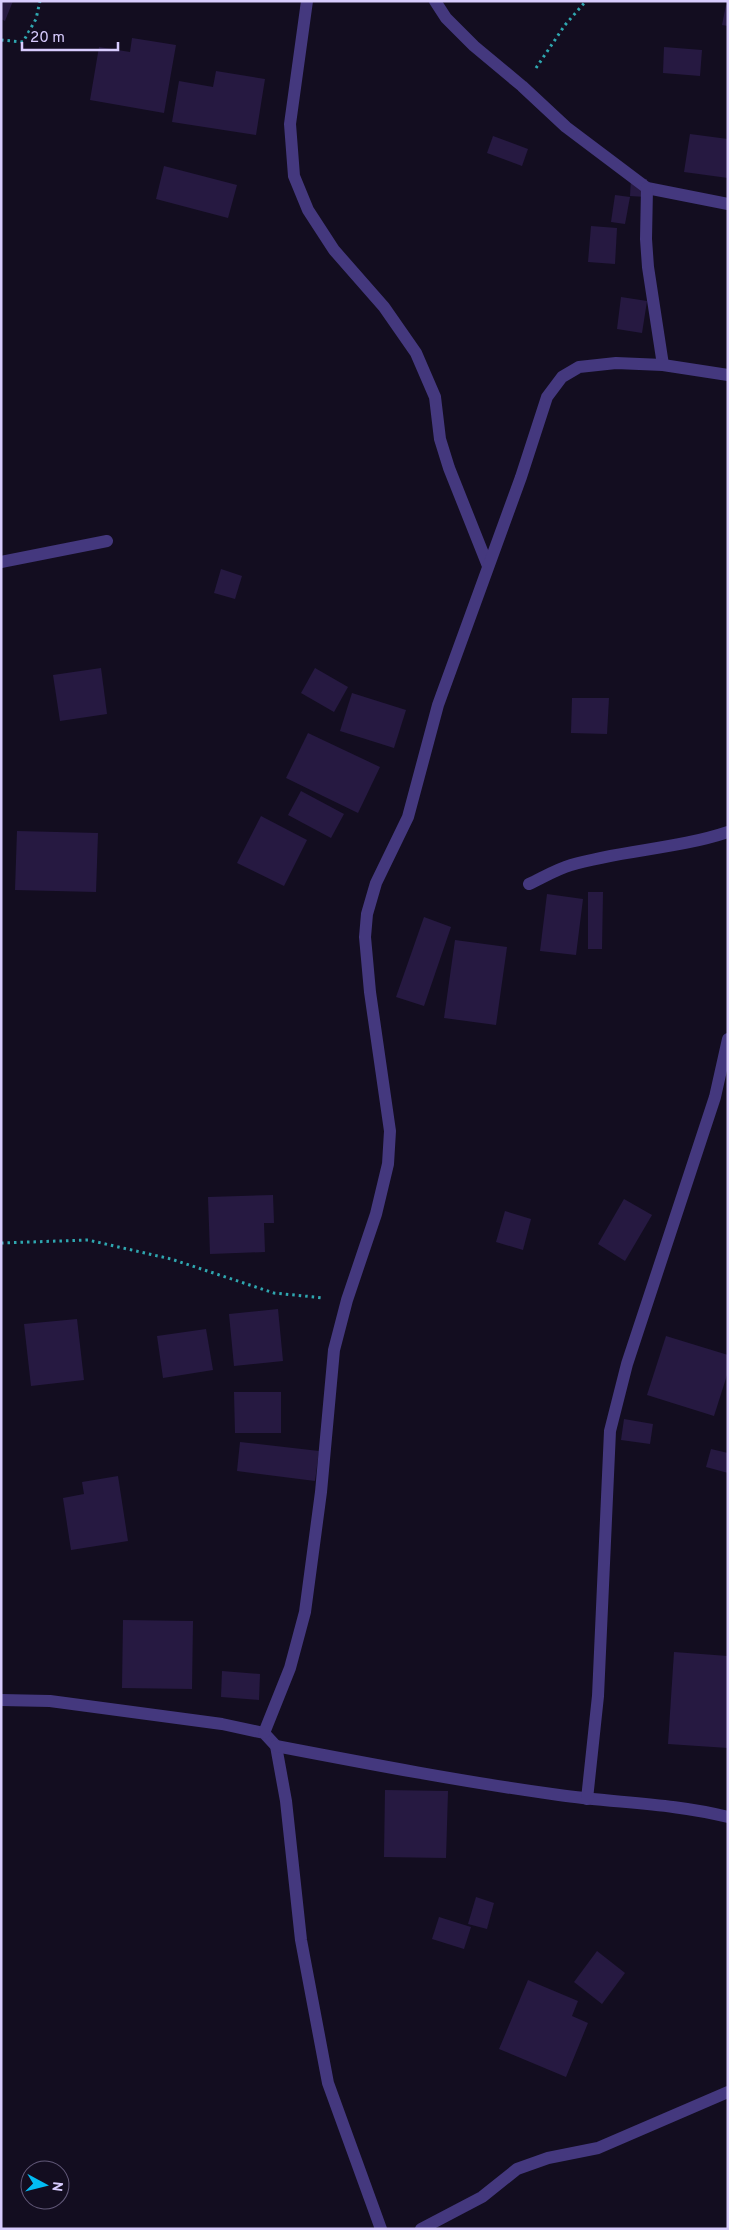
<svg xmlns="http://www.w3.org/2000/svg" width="729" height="2230" font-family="Overpass,sans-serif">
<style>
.building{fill:#261941}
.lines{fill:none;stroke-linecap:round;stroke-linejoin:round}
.path{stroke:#2fa7b0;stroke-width:3;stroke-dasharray:2.5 4;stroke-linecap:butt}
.minor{stroke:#44387e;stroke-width:12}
</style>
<rect width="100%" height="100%" fill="#130d20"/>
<!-- building -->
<g class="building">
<path d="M 1,1 L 13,1 L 5,21 L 1,19 Z"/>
<path d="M 726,5 L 728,6 L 728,26 L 722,25 Z"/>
<path d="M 132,38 L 176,45 L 164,113 L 90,100 L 99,47 L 130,52 Z"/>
<path d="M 664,47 L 702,50 L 700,76 L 663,73 Z"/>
<path d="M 216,71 L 265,79 L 256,135 L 172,122 L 179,81 L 213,87 Z"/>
<path d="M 690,134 L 728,139 L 728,178 L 684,172 Z"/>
<path d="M 493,136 L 528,149 L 522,166 L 487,153 Z"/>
<path d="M 164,166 L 237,185 L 228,218 L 156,199 Z"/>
<path d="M 631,178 L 647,179 L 646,197 L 630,196 Z"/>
<path d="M 615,195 L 630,197 L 625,224 L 611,222 Z"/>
<path d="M 591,226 L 617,228 L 615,264 L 588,262 Z"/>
<path d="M 621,297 L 647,301 L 642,333 L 617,329 Z"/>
<path d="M 221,569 L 242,576 L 235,599 L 214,593 Z"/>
<path d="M 101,668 L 107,714 L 60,721 L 53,675 Z"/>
<path d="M 315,668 L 348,687 L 334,712 L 301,693 Z"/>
<path d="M 352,693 L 406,710 L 394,748 L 340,731 Z"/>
<path d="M 572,698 L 609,698 L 607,734 L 571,733 Z"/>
<path d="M 308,733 L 380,767 L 358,813 L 286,778 Z"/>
<path d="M 301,791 L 344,814 L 331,838 L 288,815 Z"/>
<path d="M 261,816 L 307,840 L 284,886 L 237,863 Z"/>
<path d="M 17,831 L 98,833 L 96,892 L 15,890 Z"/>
<path d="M 588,892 L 603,892 L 602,949 L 588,949 Z"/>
<path d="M 547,894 L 583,899 L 576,955 L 540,951 Z"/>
<path d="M 424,917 L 451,927 L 424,1006 L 396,997 Z"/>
<path d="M 455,940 L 507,947 L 496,1025 L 444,1018 Z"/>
<path d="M 273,1195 L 274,1223 L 264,1223 L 265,1252 L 210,1254 L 208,1197 Z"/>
<path d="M 624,1199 L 652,1215 L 625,1261 L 598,1244 Z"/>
<path d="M 505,1211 L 531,1219 L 523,1250 L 496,1242 Z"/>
<path d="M 278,1309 L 283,1361 L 234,1366 L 229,1314 Z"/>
<path d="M 77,1319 L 84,1380 L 31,1386 L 24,1324 Z"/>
<path d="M 206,1329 L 213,1370 L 163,1378 L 157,1336 Z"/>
<path d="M 666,1336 L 728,1355 L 728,1372 L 714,1416 L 647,1395 Z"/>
<path d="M 234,1392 L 281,1392 L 281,1433 L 235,1433 Z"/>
<path d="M 624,1419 L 653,1424 L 650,1444 L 621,1440 Z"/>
<path d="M 240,1442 L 319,1451 L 315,1481 L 237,1471 Z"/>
<path d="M 711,1449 L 728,1453 L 728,1473 L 706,1467 Z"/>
<path d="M 118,1476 L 128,1541 L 71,1550 L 63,1498 L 84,1494 L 82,1482 Z"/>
<path d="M 123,1620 L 193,1621 L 192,1689 L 122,1688 Z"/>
<path d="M 674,1652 L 728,1656 L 728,1748 L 668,1744 Z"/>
<path d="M 222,1671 L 260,1674 L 259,1700 L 221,1697 Z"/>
<path d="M 385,1790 L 448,1791 L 446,1858 L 384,1857 Z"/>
<path d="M 476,1897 L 494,1903 L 487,1929 L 468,1924 Z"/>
<path d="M 439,1917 L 471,1927 L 464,1949 L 432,1939 Z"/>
<path d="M 597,1951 L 625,1973 L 602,2004 L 574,1982 Z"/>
<path d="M 528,1980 L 578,2001 L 572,2016 L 588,2023 L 566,2077 L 499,2049 Z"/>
</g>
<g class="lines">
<!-- path -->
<g class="path">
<path d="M 1,40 L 23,42 L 36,19 L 40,1"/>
<path d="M 536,68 L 565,25 L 586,1"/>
<path d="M 1,1243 L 88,1240 L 171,1259 L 274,1293 L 324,1298"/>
</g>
<!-- minor -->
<g class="minor">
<path d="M 307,1 L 290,124 L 294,176 L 308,210 L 334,250 L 384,307 L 416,353 L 435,397 L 440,439 L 449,468 L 488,566"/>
<path d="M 435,1 L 446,18 L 474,46 L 522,86 L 566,127 L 647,188 L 728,204"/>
<path d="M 647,188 L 646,239 L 648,267 L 663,365"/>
<path d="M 1,562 L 107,541"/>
<path d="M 529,884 C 542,878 557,869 571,865 C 622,850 677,849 728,832"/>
<path d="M 1,1700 L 50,1701 L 222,1724 L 264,1733 L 276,1746 L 286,1801 L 301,1940 L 328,2083 L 381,2229"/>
<path d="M 264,1733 L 290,1668 L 305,1612 L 321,1492 L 334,1350 L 347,1300 L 376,1214 L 388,1164 L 390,1131 L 370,992 L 365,937 L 367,914 L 376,883 L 408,817 L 438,705 L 521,477 L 547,397 L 562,377 L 579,367 L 616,363 L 663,365 L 728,375"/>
<path d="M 276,1746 C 370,1764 464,1782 559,1795 C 615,1803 673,1803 728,1817"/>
<path d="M 587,1799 L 598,1696 L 610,1431 L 627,1364 L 715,1097 L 728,1039"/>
<path d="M 421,2229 L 482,2197 L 517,2169 L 548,2158 L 598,2148 L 728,2092"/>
</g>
</g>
<!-- border -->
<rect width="729" height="2230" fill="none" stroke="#d8ccfe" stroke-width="5"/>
<!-- north arrow -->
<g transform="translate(45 2185) rotate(97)"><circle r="24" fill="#130d20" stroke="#625979"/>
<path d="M0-4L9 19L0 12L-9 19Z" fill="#02bcf4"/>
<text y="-8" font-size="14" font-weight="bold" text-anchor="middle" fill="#d8ccfe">N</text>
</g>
<!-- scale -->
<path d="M22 42v8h96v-8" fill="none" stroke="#d8ccfe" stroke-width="2.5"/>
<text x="30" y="42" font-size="15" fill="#d8ccfe" stroke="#130d20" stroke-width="4" paint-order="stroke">20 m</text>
</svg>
